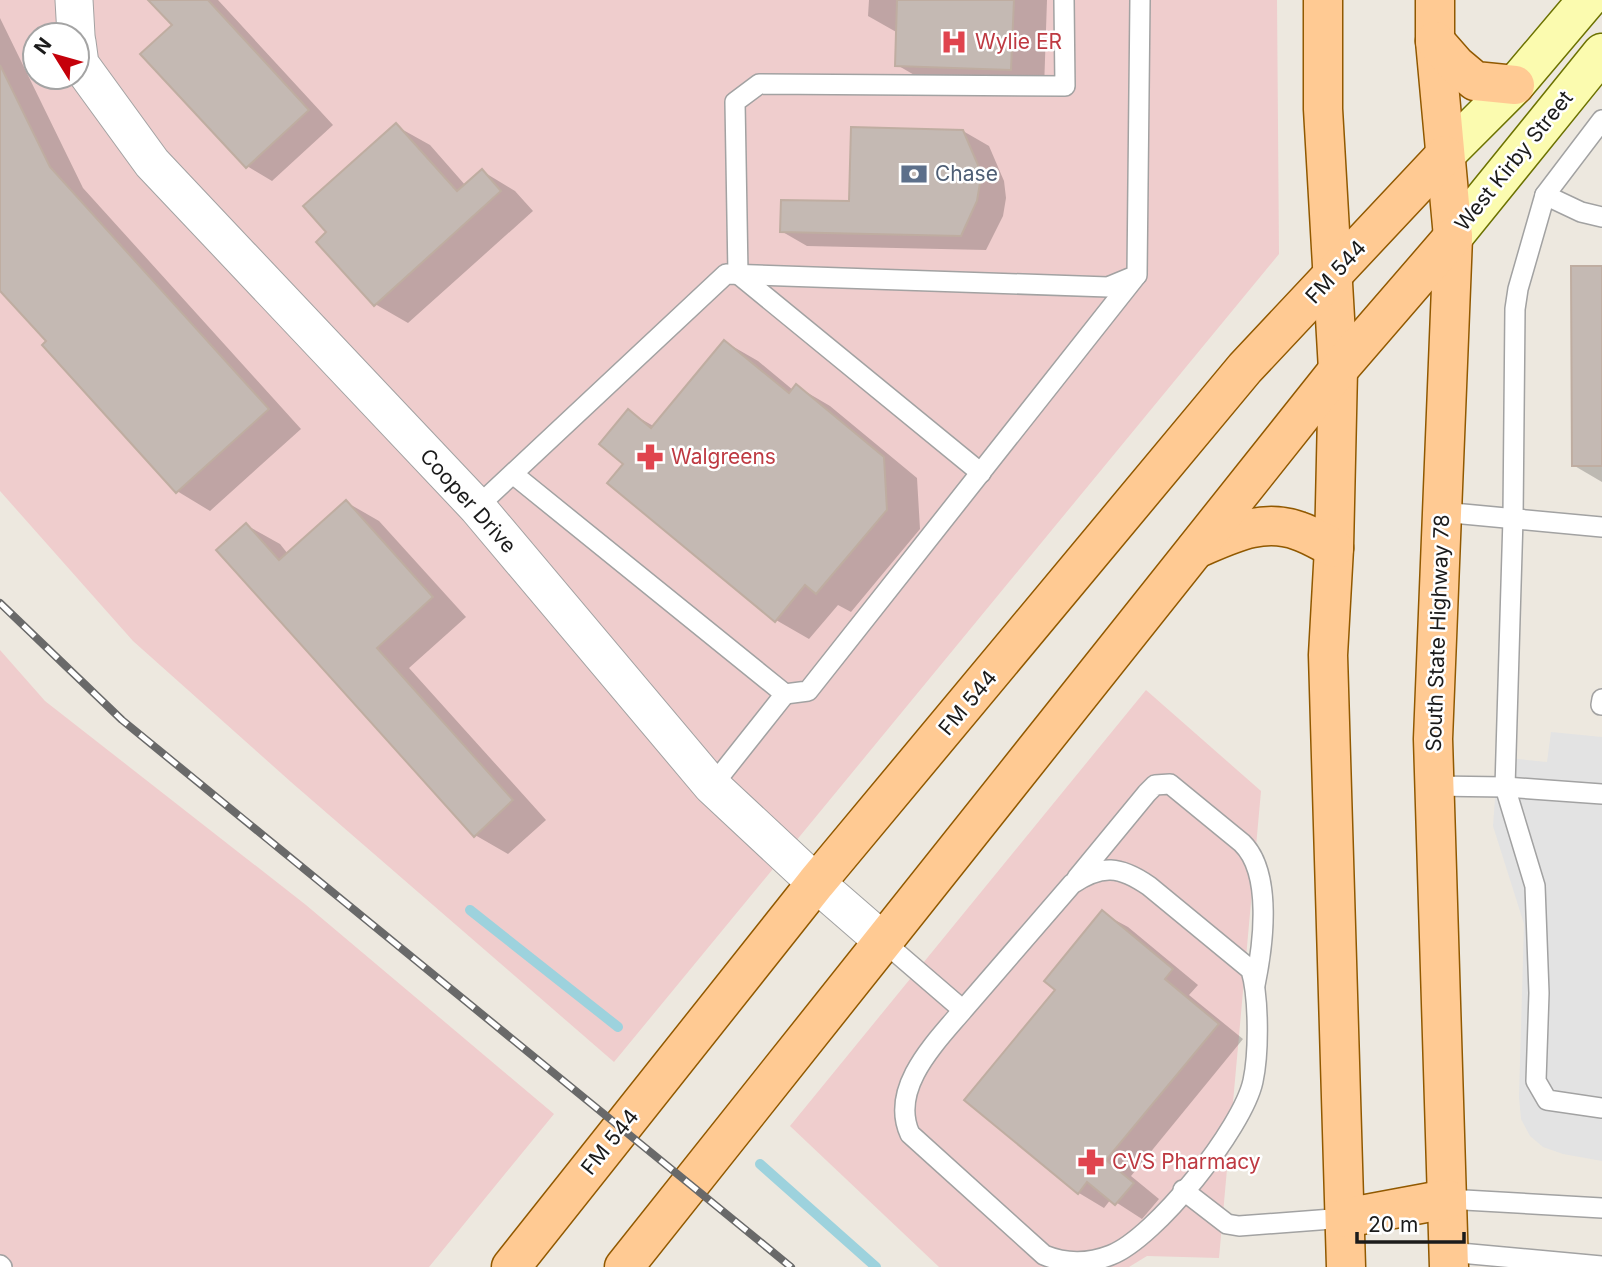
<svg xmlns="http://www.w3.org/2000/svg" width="1602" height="1267" font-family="Inter,sans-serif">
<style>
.commercial{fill:#efcdcd;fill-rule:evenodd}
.parking{fill:#e3e3e3}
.shadow{fill:#0003}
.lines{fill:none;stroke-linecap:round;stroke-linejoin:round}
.stream{stroke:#9dd2dd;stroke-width:10}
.building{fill:#c4b9b3;stroke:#bfada1;stroke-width:2}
.lane-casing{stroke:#a2a2a2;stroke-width:22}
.street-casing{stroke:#a2a2a2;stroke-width:39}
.secondary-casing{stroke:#6c7201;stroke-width:41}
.primary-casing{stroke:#915900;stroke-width:41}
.lane{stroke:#fff;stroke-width:19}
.street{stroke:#fff;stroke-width:37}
.secondary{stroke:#fbfbaf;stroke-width:38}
.primary{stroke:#ffca93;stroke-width:38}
.rail-casing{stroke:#696969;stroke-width:8}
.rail{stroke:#fff;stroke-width:5;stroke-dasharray:16;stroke-linecap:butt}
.labels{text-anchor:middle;stroke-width:5;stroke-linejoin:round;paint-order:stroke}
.health-label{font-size:21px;fill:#be3a42;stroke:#fff;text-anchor:start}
.street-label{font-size:21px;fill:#1b1b1b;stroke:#fff}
.service-label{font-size:21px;fill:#4e5e75;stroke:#fff;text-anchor:start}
</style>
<rect width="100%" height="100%" fill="#ede8df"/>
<!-- commercial -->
<g class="commercial">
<path d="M 0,0 L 1277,0 L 1279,254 L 614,1062 L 291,782 L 133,641 L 0,491 ZM 35,35 L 77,35 L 77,77 L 35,77 Z"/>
<path d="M 0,650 L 45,701 L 306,905 L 554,1114 L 429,1267 L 0,1267 Z"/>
<path d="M 1146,690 L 1261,791 L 1219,1258 L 1147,1256 L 1129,1267 L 939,1267 L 790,1126 Z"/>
</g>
<!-- parking -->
<path class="parking" d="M 1551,732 L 1602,737 L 1602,1161 L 1563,1154 L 1543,1147 L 1530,1136 L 1521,1119 L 1519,1097 L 1524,924 L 1493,826 L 1498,757 L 1547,762 Z"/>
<!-- shadow -->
<g class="shadow">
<path d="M 157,0 L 218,0 L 333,125 L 272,181 L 247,166 L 174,25 Z"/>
<path d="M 869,0 L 1047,0 L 1044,89 L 930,84 L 897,65 L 898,33 L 868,16 Z"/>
<path d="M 0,18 L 83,188 L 301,429 L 210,511 L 177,491 L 0,289 Z"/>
<path d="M 396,126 L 430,145 L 466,186 L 482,171 L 515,191 L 533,211 L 408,323 L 375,304 L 328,232 Z"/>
<path d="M 963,131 L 989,146 L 1004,181 L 1006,198 L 1003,216 L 986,250 L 807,246 L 781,231 L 850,203 Z"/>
<path d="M 1602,268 L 1602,482 L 1573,465 Z"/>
<path d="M 725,342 L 758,361 L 793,390 L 796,386 L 830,406 L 917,478 L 920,529 L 851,612 L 838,605 L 809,639 L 776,620 L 626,464 L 629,412 L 655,427 Z"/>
<path d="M 346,502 L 379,521 L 466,617 L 409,668 L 546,820 L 508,854 L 475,835 L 246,525 L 280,544 L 288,554 Z"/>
<path d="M 1102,913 L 1128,927 L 1198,985 L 1189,995 L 1243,1039 L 1131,1176 L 1159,1199 L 1142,1219 L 1111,1199 L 1104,1208 L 1079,1193 L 1057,989 Z"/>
</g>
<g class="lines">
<!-- stream -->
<g class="stream">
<path d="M 470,910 L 618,1027"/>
<path d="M 760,1164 L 876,1267"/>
</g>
</g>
<!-- building -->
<g class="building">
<path d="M 148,0 L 208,0 L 309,110 L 246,168 L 140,54 L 172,25 Z"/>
<path d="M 897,0 L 1014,0 L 1011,70 L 895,66 Z"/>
<path d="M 0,65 L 50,167 L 269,409 L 176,493 L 42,345 L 46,341 L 0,291 Z"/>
<path d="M 396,123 L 457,191 L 482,169 L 501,191 L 374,306 L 316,242 L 326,232 L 303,206 Z"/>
<path d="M 851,127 L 963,130 L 978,165 L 980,183 L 977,201 L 961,236 L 780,232 L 781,200 L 849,201 Z"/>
<path d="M 1571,266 L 1602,266 L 1602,466 L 1572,466 Z"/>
<path d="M 724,340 L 789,393 L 796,384 L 884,457 L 887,510 L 816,594 L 805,585 L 775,622 L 607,483 L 623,464 L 599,444 L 628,409 L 651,428 Z"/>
<path d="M 346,500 L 433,597 L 377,648 L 513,800 L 474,837 L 216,550 L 246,523 L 279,560 Z"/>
<path d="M 1102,910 L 1173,969 L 1165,979 L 1219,1024 L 1106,1160 L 1134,1183 L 1115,1205 L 1087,1182 L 1078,1194 L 964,1100 L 1055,990 L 1044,981 Z"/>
</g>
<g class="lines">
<!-- lane casing -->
<g class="lane-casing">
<g id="lane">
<path d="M 1602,120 L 1545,195 L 1518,289 L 1515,309 L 1513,518 L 1505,787 L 1535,886 L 1539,993 L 1536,1081 L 1547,1100 L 1602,1108"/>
<path d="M 1545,195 L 1581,212 L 1602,217"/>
<path d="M 981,473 L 738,274 L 735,102 L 759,84 L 1065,86 L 1064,0"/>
<path d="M 513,474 L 785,694 L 808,691 L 1136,276"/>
<path d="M 477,507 L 726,274 L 1108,287 L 1137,275 L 1140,0"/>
<path d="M 1442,512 L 1602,527"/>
<path d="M 1601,705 L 1602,699"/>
<path d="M 712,786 L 785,694"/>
<path d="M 1434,786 L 1505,787 L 1602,794"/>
<path d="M 1077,878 L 1147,793 L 1155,785 L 1170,784 L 1242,843 C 1273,873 1263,946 1255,985"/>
<path d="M 884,942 L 963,1010 C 936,1042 889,1088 910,1134 L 1044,1255 C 1066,1264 1088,1264 1111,1255 C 1155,1238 1243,1128 1253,1081 C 1259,1053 1259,997 1251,970 L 1149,886 C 1120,866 1102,864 1072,884 L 963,1010"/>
<path d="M 1183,1190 L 1227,1224 L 1239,1226 L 1345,1218"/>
<path d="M 1447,1199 L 1602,1208"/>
<path d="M 1449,1252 L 1602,1266"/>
<path d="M 0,1265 L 2,1267"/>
</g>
</g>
<!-- street casing -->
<g class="street-casing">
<g id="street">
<path d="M 74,0 L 76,35"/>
<path d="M 77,42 L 80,64 L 152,163 L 477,507 L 712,786 L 816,883 L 884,942"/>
</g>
</g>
<!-- secondary casing -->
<g class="secondary-casing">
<g id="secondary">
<path d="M 1445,155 L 1515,85 L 1587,0"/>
<path d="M 1453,237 L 1602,53"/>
</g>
</g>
<!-- primary casing -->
<g class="primary-casing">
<g id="primary">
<path d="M 1323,0 L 1323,109 L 1338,370 L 1334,548 L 1328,655 L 1346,1267"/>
<path d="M 1435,0 L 1435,41 L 1453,237 L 1433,739 L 1449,1267"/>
<path d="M 1435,41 L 1456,65 L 1475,81 L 1515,85"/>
<path d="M 1196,549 C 1229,535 1262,517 1299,531 C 1311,535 1322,542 1334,548"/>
<path d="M 1345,1218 L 1447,1199"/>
<path d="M 511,1267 L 816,883 L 1245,368 L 1445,155"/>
<path d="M 624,1267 L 1338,370 L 1453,237"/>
</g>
</g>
<!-- lane -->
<use href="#lane" class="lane"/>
<!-- street -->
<use href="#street" class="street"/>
<!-- secondary -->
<use href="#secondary" class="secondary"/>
<!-- primary -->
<use href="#primary" class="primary"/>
<!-- rail casing -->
<g class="rail-casing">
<path id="rail" d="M 0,603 L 122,720 L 791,1267"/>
</g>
<!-- rail -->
<use href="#rail" class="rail"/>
</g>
<!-- icons -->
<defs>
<g id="hospital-bare" transform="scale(2.1)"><path d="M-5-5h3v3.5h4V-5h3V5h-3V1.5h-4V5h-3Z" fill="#e0444e" stroke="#fff" stroke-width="2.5" paint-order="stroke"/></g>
<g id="bank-bare" transform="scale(2.1)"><path d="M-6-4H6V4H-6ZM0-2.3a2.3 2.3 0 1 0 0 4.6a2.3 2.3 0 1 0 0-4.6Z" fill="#5c6f8a" stroke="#fff" stroke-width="2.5" paint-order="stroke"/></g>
<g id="pharmacy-bare" transform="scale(2.1)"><path d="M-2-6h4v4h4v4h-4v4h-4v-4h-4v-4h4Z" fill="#e0444e" stroke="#fff" stroke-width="2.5" paint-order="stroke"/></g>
</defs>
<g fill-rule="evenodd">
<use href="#hospital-bare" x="954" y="42"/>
<use href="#bank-bare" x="914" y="174"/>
<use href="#pharmacy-bare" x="650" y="457"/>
<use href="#pharmacy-bare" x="1091" y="1162"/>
</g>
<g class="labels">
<!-- health labels -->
<g class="health-label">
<text x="975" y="49">Wylie ER</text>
<text x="671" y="464">Walgreens</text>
<text x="1112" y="1169">CVS Pharmacy</text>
</g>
<!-- street labels -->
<g class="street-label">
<text transform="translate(1514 161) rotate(-51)" y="7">West Kirby Street</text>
<text transform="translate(1336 272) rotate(-47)" y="7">FM 544</text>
<text transform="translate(468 501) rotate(48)" y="7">Cooper Drive</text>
<text transform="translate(1438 633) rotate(-88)" y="7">South State Highway 78</text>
<text transform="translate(968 703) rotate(-50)" y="7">FM 544</text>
<text transform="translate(610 1142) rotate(-51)" y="7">FM 544</text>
</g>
<!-- service labels -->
<g class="service-label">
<text x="935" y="181">Chase</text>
</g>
</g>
<!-- north arrow -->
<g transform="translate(56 56) rotate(307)"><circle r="33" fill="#ffffff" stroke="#a4a4a4" stroke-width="2"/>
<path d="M0-5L12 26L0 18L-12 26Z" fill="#c5000a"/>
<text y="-10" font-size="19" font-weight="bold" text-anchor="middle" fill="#1b1b1b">N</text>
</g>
<!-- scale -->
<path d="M1357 1232v10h107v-10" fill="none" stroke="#1b1b1b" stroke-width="3.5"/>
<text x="1368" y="1232" font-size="21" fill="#1b1b1b" stroke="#ffffff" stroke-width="5" paint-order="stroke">20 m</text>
</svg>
